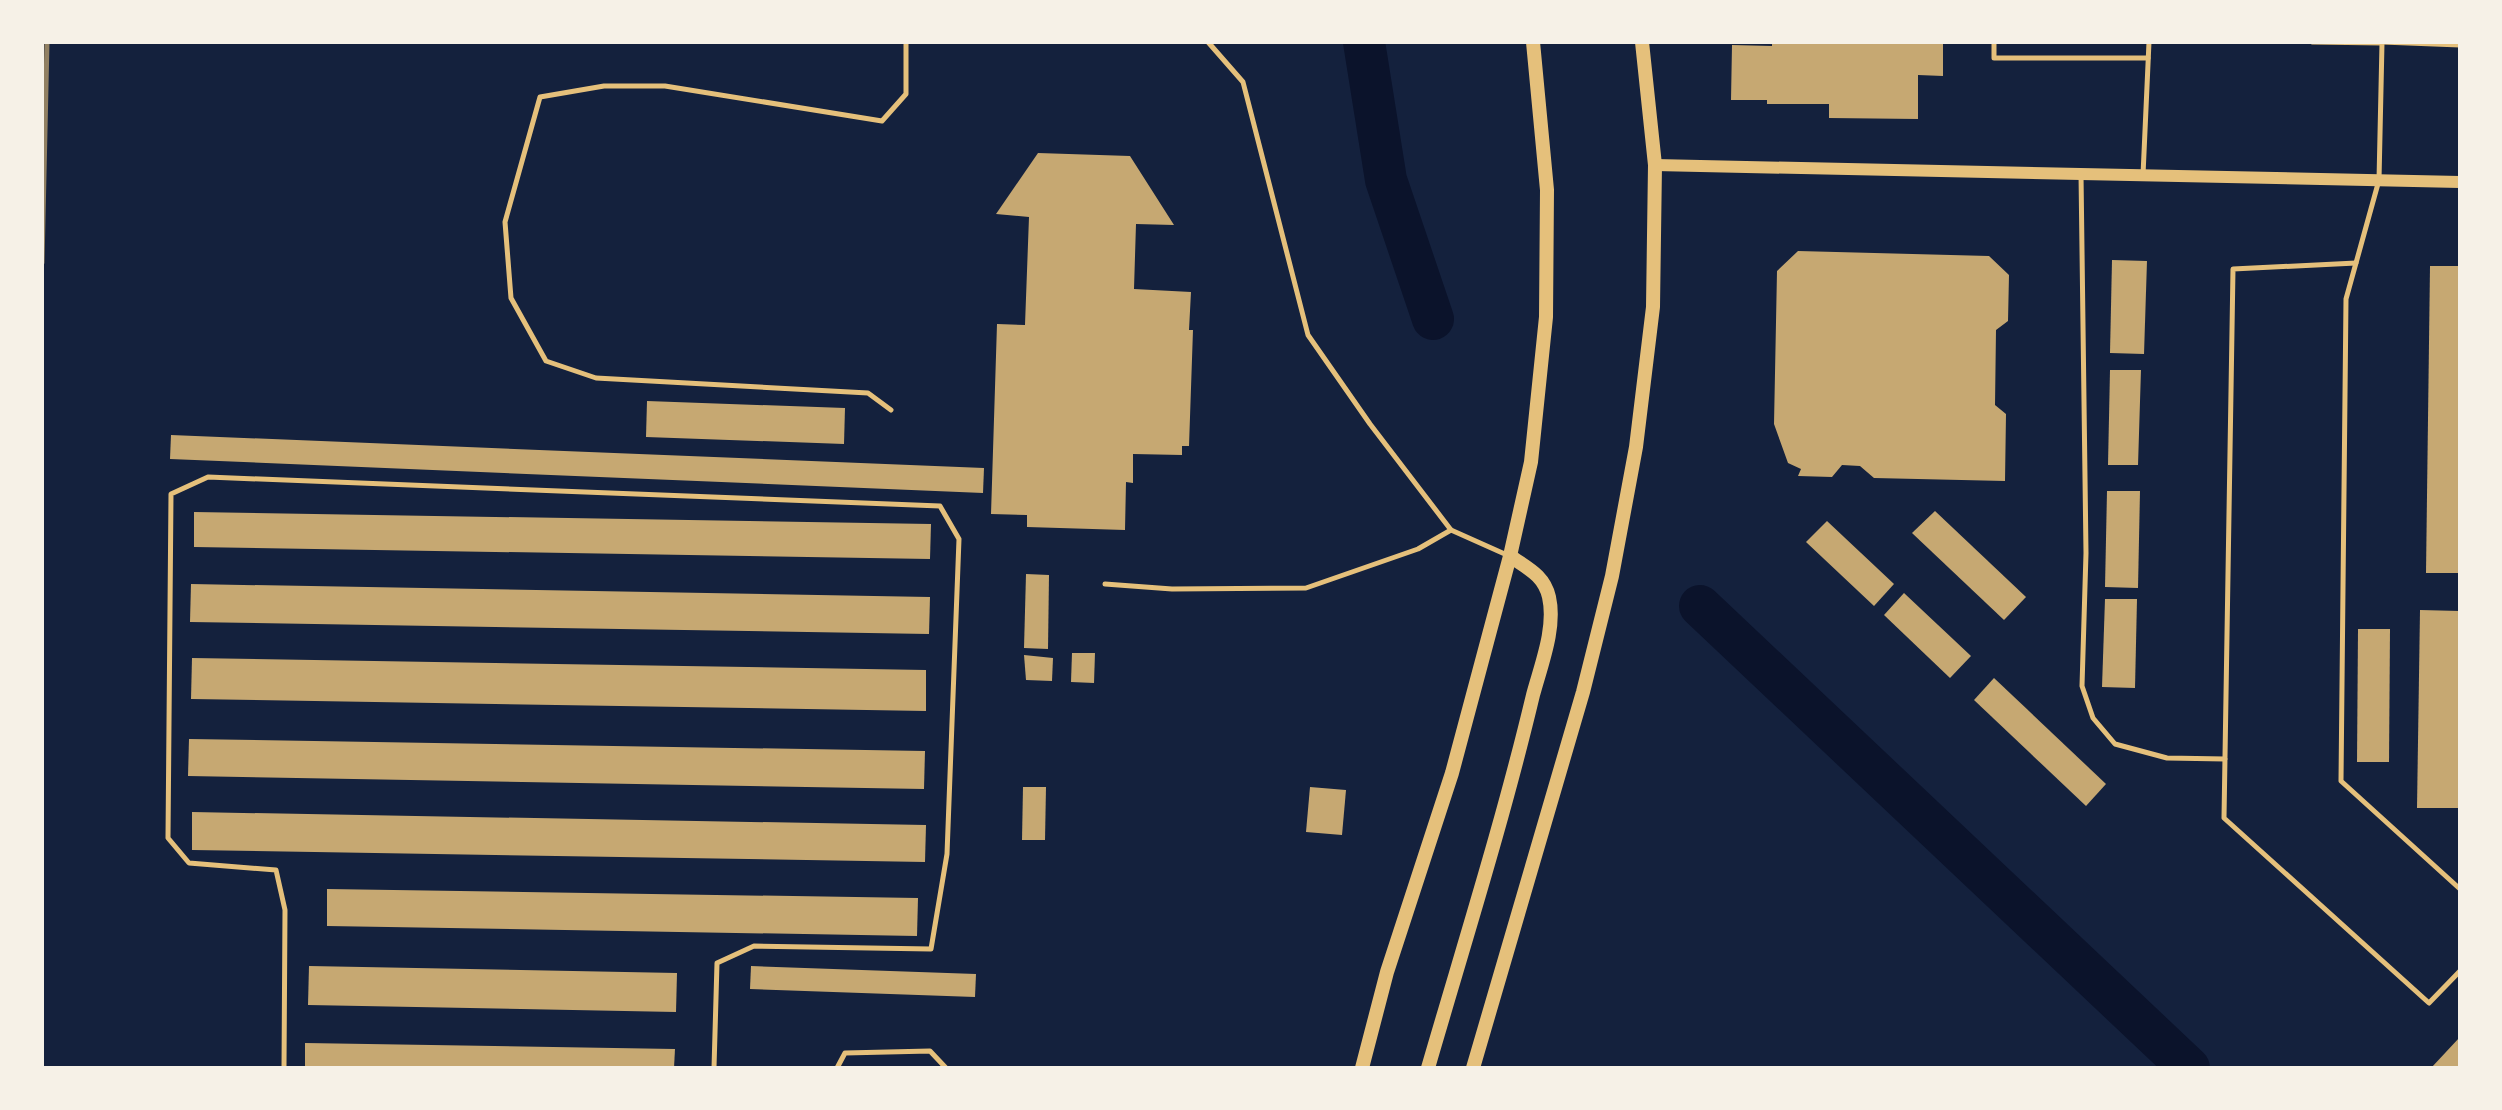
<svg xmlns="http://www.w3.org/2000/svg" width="2502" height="1110" font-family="Mulish,sans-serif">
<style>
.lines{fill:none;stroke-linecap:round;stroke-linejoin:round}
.canal{stroke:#0b132b;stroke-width:42}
.building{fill:#c6a872}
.service{stroke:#e5c07b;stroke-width:5}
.tertiary{stroke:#e5c07b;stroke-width:12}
.secondary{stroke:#e5c07b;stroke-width:14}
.rail{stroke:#918062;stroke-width:5}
</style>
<rect width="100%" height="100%" fill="#14213d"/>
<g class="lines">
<!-- canal -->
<g class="canal">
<path d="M 1364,42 L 1386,180 L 1433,319"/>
<path d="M 1700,606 L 2189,1068"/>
</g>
</g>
<!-- building -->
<g class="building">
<path d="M 1772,42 L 1943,42 L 1943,76 L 1918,75 L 1918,119 L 1829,118 L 1829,104 L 1767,104 L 1767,100 L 1731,100 L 1732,45 L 1772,46 Z"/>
<path d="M 1038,153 L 1130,156 L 1174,225 L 1136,224 L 1134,289 L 1191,292 L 1189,330 L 1193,330 L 1189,446 L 1182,446 L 1182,455 L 1133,454 L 1133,483 L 1126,482 L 1125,530 L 1027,527 L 1027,515 L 991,514 L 997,324 L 1025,325 L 1029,217 L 996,214 Z"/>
<path d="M 1798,251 L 1989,256 L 2009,275 L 2008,321 L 1996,330 L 1995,405 L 2006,414 L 2005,481 L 1874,478 L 1860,466 L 1842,465 L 1832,477 L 1798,476 L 1801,469 L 1788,463 L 1774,424 L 1777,271 Z"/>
<path d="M 2112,260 L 2147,261 L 2144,354 L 2110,353 Z"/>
<path d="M 2430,266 L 2460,266 L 2460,573 L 2426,573 Z"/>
<path d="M 2110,370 L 2141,370 L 2138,465 L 2108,465 Z"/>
<path d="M 647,401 L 845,408 L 844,444 L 646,437 Z"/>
<path d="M 171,435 L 984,468 L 983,493 L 170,459 Z"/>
<path d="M 2107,491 L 2140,491 L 2138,588 L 2105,587 Z"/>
<path d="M 1935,511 L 2026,597 L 2004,620 L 1912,533 Z"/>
<path d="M 194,512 L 931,524 L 930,559 L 194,547 Z"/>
<path d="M 1827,521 L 1894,584 L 1874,606 L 1806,542 Z"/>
<path d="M 1026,574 L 1049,575 L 1048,649 L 1024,648 Z"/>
<path d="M 191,584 L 930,597 L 929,634 L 190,622 Z"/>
<path d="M 1904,593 L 1971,656 L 1950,678 L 1884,615 Z"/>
<path d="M 2105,599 L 2137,599 L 2135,688 L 2102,687 Z"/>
<path d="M 2420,610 L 2460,611 L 2460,808 L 2417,808 Z"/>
<path d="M 2358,629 L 2390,629 L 2389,762 L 2357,762 Z"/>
<path d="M 1072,653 L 1095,653 L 1094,683 L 1071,682 Z"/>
<path d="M 1024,655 L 1053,658 L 1052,681 L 1026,680 Z"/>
<path d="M 192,658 L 926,670 L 926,711 L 191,699 Z"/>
<path d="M 1994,678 L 2106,784 L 2086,806 L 1974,700 Z"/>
<path d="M 189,739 L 925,751 L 924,789 L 188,776 Z"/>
<path d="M 1023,787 L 1046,787 L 1045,840 L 1022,840 Z"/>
<path d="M 1310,787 L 1346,790 L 1342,835 L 1306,832 Z"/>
<path d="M 192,812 L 926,825 L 925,862 L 192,850 Z"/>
<path d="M 327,889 L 918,898 L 917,936 L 327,926 Z"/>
<path d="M 309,966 L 677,973 L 676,1012 L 308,1005 Z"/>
<path d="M 751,966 L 976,974 L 975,997 L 750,989 Z"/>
<path d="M 2460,1037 L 2460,1068 L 2431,1068 Z"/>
<path d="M 305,1043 L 675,1049 L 674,1068 L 305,1068 Z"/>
</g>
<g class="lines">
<!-- service -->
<g class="service">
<path d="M 1208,42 L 1243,82 L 1308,335 L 1370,424 L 1451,530 L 1507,555"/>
<path d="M 1994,42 L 1994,58 L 2148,58"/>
<path d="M 2312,42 L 2382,43 L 2379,180 L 2346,299 L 2341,781 L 2460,889"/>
<path d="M 2382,42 L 2460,45"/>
<path d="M 2081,174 L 2086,553 L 2082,686 L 2093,718 L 2115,744 L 2167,758 L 2225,759"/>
<path d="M 2143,175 L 2149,42"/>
<path d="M 2356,263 L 2233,269 L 2224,818 L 2429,1003 L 2460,971"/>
<path d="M 891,410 L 868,393 L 596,378 L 546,361 L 511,298 L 505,222 L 540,97 L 604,86 L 665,86 L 882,121 L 906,94 L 906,42"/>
<path d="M 1105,584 L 1172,589 L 1306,588 L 1418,549 L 1451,530"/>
<path d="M 284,1068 L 285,910 L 276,870 L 189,863 L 168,838 L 171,494 L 208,477 L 940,506 L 959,539 L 947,854 L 931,949 L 754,946 L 717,963 L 714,1068"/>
<path d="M 837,1068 L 845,1053 L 930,1051 L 946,1068"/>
</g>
<!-- tertiary -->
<path class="tertiary" d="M 1655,165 L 2460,182"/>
<!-- secondary -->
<g class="secondary">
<path d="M 1362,1068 L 1387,972 L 1452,773 L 1510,556 L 1531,462 L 1546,317 L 1547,190 L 1533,42"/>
<path d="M 1428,1068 C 1464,944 1503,821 1533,695 C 1541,665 1556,628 1549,597 C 1544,575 1527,568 1510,556"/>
<path d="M 1473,1068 L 1583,692 L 1612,576 L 1636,447 L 1653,307 L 1655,165 L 1642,42"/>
</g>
<!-- rail -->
<path class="rail" d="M 42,263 L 47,42"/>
</g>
<!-- border -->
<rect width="2502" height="1110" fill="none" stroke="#f6f1e7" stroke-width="88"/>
</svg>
